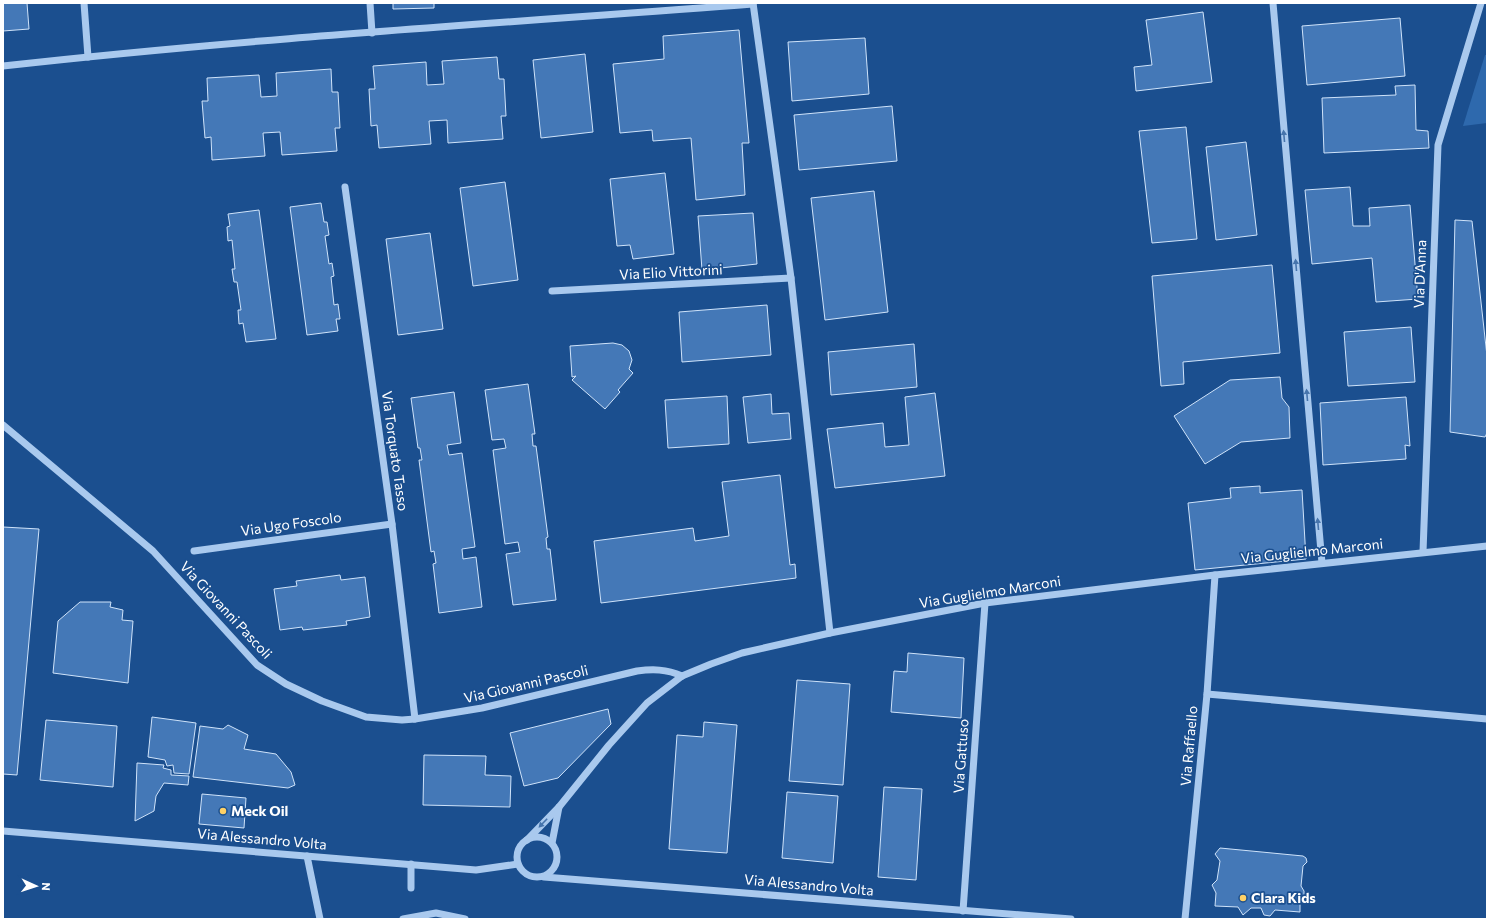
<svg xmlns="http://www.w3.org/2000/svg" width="1490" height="922" font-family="Commissioner,sans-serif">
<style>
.green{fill:#2e69ad}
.building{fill:#4478b7;stroke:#cfe3fa}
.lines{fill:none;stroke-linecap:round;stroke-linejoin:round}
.minor{stroke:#a9c9ee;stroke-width:7}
.oneway{fill:#4674ac}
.poi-dot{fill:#ffd166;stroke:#1b4f8f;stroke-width:1.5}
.labels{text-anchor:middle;stroke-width:3.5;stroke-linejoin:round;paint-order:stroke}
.street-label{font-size:14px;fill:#fff;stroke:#1b4f8f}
.poi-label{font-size:14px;font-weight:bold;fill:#fff;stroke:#1b4f8f;text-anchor:start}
</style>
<rect width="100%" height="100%" fill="#1b4f8f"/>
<!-- green -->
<path class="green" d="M 1485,55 L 1487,55 L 1487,123 L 1463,126 Z"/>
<!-- building -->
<g class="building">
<path d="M 3,3 L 27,3 L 29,29 L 3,31 Z"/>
<path d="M 393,3 L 434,3 L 434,8 L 393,9 Z"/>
<path d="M 1203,12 L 1212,82 L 1136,91 L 1134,67 L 1152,65 L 1146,20 Z"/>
<path d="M 1400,18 L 1405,76 L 1307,85 L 1302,26 Z"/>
<path d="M 739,30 L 749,143 L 742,143 L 745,195 L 696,200 L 691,138 L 653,141 L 652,130 L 620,133 L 613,64 L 664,59 L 663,36 Z"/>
<path d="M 865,38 L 869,94 L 792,101 L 788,42 Z"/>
<path d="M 585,54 L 593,132 L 541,138 L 533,60 Z"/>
<path d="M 497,57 L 499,79 L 504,79 L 506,116 L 501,116 L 503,139 L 448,143 L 447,120 L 429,121 L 431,144 L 379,148 L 377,125 L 371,126 L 369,89 L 375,89 L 373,66 L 426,62 L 427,85 L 444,84 L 442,61 Z"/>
<path d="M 331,69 L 332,92 L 338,92 L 340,128 L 335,128 L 337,151 L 282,155 L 280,132 L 263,133 L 265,156 L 212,160 L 211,137 L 205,138 L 202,101 L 208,101 L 207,78 L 259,75 L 261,97 L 277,96 L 276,73 Z"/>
<path d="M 1415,85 L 1416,130 L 1428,131 L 1429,148 L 1324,153 L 1322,98 L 1396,95 L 1395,86 Z"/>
<path d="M 892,106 L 897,161 L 799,170 L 794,115 Z"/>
<path d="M 1186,127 L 1197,239 L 1152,243 L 1139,131 Z"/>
<path d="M 1246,142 L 1257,235 L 1216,240 L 1206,147 Z"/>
<path d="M 665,173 L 674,254 L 633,259 L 630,245 L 617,246 L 610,179 Z"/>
<path d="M 505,182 L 518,280 L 473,286 L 460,188 Z"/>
<path d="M 1350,187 L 1353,226 L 1370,226 L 1369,208 L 1410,205 L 1418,299 L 1376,302 L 1372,258 L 1312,264 L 1305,190 Z"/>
<path d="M 874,191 L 888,312 L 825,320 L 811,198 Z"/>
<path d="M 321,203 L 324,222 L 327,222 L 329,235 L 325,236 L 329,264 L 332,263 L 334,276 L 331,277 L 334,305 L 338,304 L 340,319 L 336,319 L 338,331 L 307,335 L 290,207 Z"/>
<path d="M 259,210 L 276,339 L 246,342 L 243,323 L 239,324 L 238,310 L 241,310 L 237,282 L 234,282 L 232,269 L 235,269 L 232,240 L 228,241 L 227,227 L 230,226 L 228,214 Z"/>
<path d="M 753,213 L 757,264 L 702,270 L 698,216 Z"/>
<path d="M 1455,220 L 1472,221 L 1487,356 L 1487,433 L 1485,437 L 1450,432 Z"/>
<path d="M 430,233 L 443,329 L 398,335 L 386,239 Z"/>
<path d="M 1272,265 L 1280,353 L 1183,362 L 1184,384 L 1161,386 L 1152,276 Z"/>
<path d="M 767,305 L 771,355 L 682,362 L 679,312 Z"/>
<path d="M 1411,327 L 1415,382 L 1348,386 L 1344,332 Z"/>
<path d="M 613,343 L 622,345 L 629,351 L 632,360 L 629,369 L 633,373 L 618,390 L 620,392 L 605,409 L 572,380 L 576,376 L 572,377 L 570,346 Z"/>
<path d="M 914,344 L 917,387 L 831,395 L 828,352 Z"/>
<path d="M 1280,377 L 1282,398 L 1289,407 L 1290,438 L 1241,442 L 1205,464 L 1174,416 L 1230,380 Z"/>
<path d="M 528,384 L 535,434 L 532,434 L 533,446 L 536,446 L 548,537 L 546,538 L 547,549 L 550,549 L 556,600 L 513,605 L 506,554 L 520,552 L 518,542 L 505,544 L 493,450 L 506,448 L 504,439 L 492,440 L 485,390 Z"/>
<path d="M 454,392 L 461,443 L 447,445 L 449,455 L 462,453 L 475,547 L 462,549 L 463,559 L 476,557 L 482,607 L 439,613 L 433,564 L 436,563 L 434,551 L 431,552 L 419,460 L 422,460 L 420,448 L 418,448 L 411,398 Z"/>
<path d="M 935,393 L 945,476 L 835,488 L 827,429 L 883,423 L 885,447 L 909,445 L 905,397 Z"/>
<path d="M 771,394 L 772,414 L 789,413 L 791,439 L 748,443 L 743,397 Z"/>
<path d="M 727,396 L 729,444 L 668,448 L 665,400 Z"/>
<path d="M 1406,397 L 1410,446 L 1405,445 L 1406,459 L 1323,465 L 1320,403 Z"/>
<path d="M 780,475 L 790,565 L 795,564 L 796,578 L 601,603 L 594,541 L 693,528 L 695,541 L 729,536 L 722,482 Z"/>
<path d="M 1260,486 L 1260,493 L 1302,490 L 1306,559 L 1195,570 L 1188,503 L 1231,498 L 1230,488 Z"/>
<path d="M 3,527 L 39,529 L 17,775 L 3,774 Z"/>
<path d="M 340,575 L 341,580 L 365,577 L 370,617 L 346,621 L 347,625 L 303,630 L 302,627 L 280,630 L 274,589 L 297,586 L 296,581 Z"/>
<path d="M 80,602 L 111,602 L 110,607 L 123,610 L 122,620 L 133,621 L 128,683 L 53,673 L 58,621 Z"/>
<path d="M 908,653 L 964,658 L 961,718 L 891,712 L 894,671 L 907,672 Z"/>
<path d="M 797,680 L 850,684 L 843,785 L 789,781 Z"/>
<path d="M 608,709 L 611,724 L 558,778 L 524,786 L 510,733 Z"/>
<path d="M 152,717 L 196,723 L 189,774 L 174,773 L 173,765 L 167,766 L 165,760 L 148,757 Z"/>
<path d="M 46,720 L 117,726 L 113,787 L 40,780 Z"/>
<path d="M 704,722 L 737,725 L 727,853 L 669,849 L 677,735 L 703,737 Z"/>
<path d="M 228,725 L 248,735 L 244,749 L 276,754 L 291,772 L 295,785 L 288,788 L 193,777 L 200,726 L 223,729 Z"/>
<path d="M 424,755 L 486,756 L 485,775 L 511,776 L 510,807 L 423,805 Z"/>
<path d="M 137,763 L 164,765 L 163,768 L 171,770 L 171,775 L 189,776 L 188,785 L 164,783 L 156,796 L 154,811 L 135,821 Z"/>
<path d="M 884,787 L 922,789 L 916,880 L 878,877 Z"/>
<path d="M 787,792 L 838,796 L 833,863 L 782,858 Z"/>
<path d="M 202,794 L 246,798 L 244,828 L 199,824 Z"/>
<path d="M 1220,848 L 1303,856 L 1306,858 L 1307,862 L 1303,866 L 1301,886 L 1304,891 L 1304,895 L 1300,899 L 1300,912 L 1275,910 L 1270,916 L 1264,915 L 1261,908 L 1251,908 L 1243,915 L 1238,907 L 1215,906 L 1216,893 L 1212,885 L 1217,880 L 1220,861 L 1215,854 Z"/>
</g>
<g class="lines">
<!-- minor -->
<g class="minor">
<path d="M 84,3 L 88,57"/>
<path d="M 370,3 L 372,33"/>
<path d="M 753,3 L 791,278 L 830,633"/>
<path d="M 1273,3 L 1322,563"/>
<path d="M 3,66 C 252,38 503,23 753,4"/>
<path d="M 345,187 L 392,524 L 415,719"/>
<path d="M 552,291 L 791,278"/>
<path d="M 3,425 L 153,551 L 257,665 L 286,684 L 322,701 L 366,717 L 402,720 L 415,719 L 482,708 L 637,671 C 653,669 666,669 682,676"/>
<path d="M 194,551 L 392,524"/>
<path d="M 1423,552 L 1438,145 L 1481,3"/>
<path d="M 1207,694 L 1487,719"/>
<path d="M 3,831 L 476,870 L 518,864"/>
<circle cx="537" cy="857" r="20"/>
<path d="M 527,840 L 559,807 L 609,745 L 647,703 L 682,676 L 711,664 L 742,653 L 830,633 L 985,603 L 1215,575 L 1487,546"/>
<path d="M 552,843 L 559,807"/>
<path d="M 307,856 L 320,919"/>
<path d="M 411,864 L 411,888"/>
<path d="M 544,877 L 1071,919"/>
<path d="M 963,911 L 985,603"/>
<path d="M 403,919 L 436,913 L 465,919"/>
<path d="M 1185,919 L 1207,694 L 1215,575"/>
</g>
</g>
<!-- one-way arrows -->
<defs><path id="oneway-solid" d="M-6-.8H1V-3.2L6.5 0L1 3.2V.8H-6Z"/></defs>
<g class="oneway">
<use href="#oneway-solid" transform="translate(1284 136) rotate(-95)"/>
<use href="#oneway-solid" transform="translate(1296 265) rotate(-95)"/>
<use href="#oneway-solid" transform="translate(1307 395) rotate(-95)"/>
<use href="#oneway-solid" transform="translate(1318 524) rotate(-95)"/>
<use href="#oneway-solid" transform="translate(543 823) rotate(134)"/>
</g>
<!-- markers -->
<g class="poi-dot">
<circle cx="223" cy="811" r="4"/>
<circle cx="1243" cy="898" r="4"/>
</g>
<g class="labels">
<!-- street labels -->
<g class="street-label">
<text transform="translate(671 272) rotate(-3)" y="5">Via Elio Vittorini</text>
<text transform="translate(1420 274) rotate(-88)" y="5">Via D'Anna</text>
<text transform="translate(395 451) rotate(82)" y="5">Via Torquato Tasso</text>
<text transform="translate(291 524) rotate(-8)" y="5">Via Ugo Foscolo</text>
<text transform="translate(1312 551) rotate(-6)" y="5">Via Guglielmo Marconi</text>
<text transform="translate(990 592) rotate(-9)" y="5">Via Guglielmo Marconi</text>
<text transform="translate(226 610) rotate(47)" y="5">Via Giovanni Pascoli</text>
<text transform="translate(526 684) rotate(-13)" y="5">Via Giovanni Pascoli</text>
<text transform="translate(1189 746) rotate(-85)" y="5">Via Raffaello</text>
<text transform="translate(961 756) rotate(-86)" y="5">Via Gattuso</text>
<text transform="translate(262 839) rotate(5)" y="5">Via Alessandro Volta</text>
<text transform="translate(809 885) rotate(5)" y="5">Via Alessandro Volta</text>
</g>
<!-- poi labels -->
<g class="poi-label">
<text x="231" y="816">Meck Oil</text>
<text x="1251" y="903">Clara Kids</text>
</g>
</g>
<!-- border -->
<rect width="1490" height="922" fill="none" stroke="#ffffff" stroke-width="8"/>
<!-- north arrow -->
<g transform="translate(36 886) rotate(93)" stroke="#1b4f8f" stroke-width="3" paint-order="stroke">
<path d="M0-3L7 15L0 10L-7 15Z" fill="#ffffff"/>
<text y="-6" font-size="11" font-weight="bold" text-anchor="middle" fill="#ffffff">N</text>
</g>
</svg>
